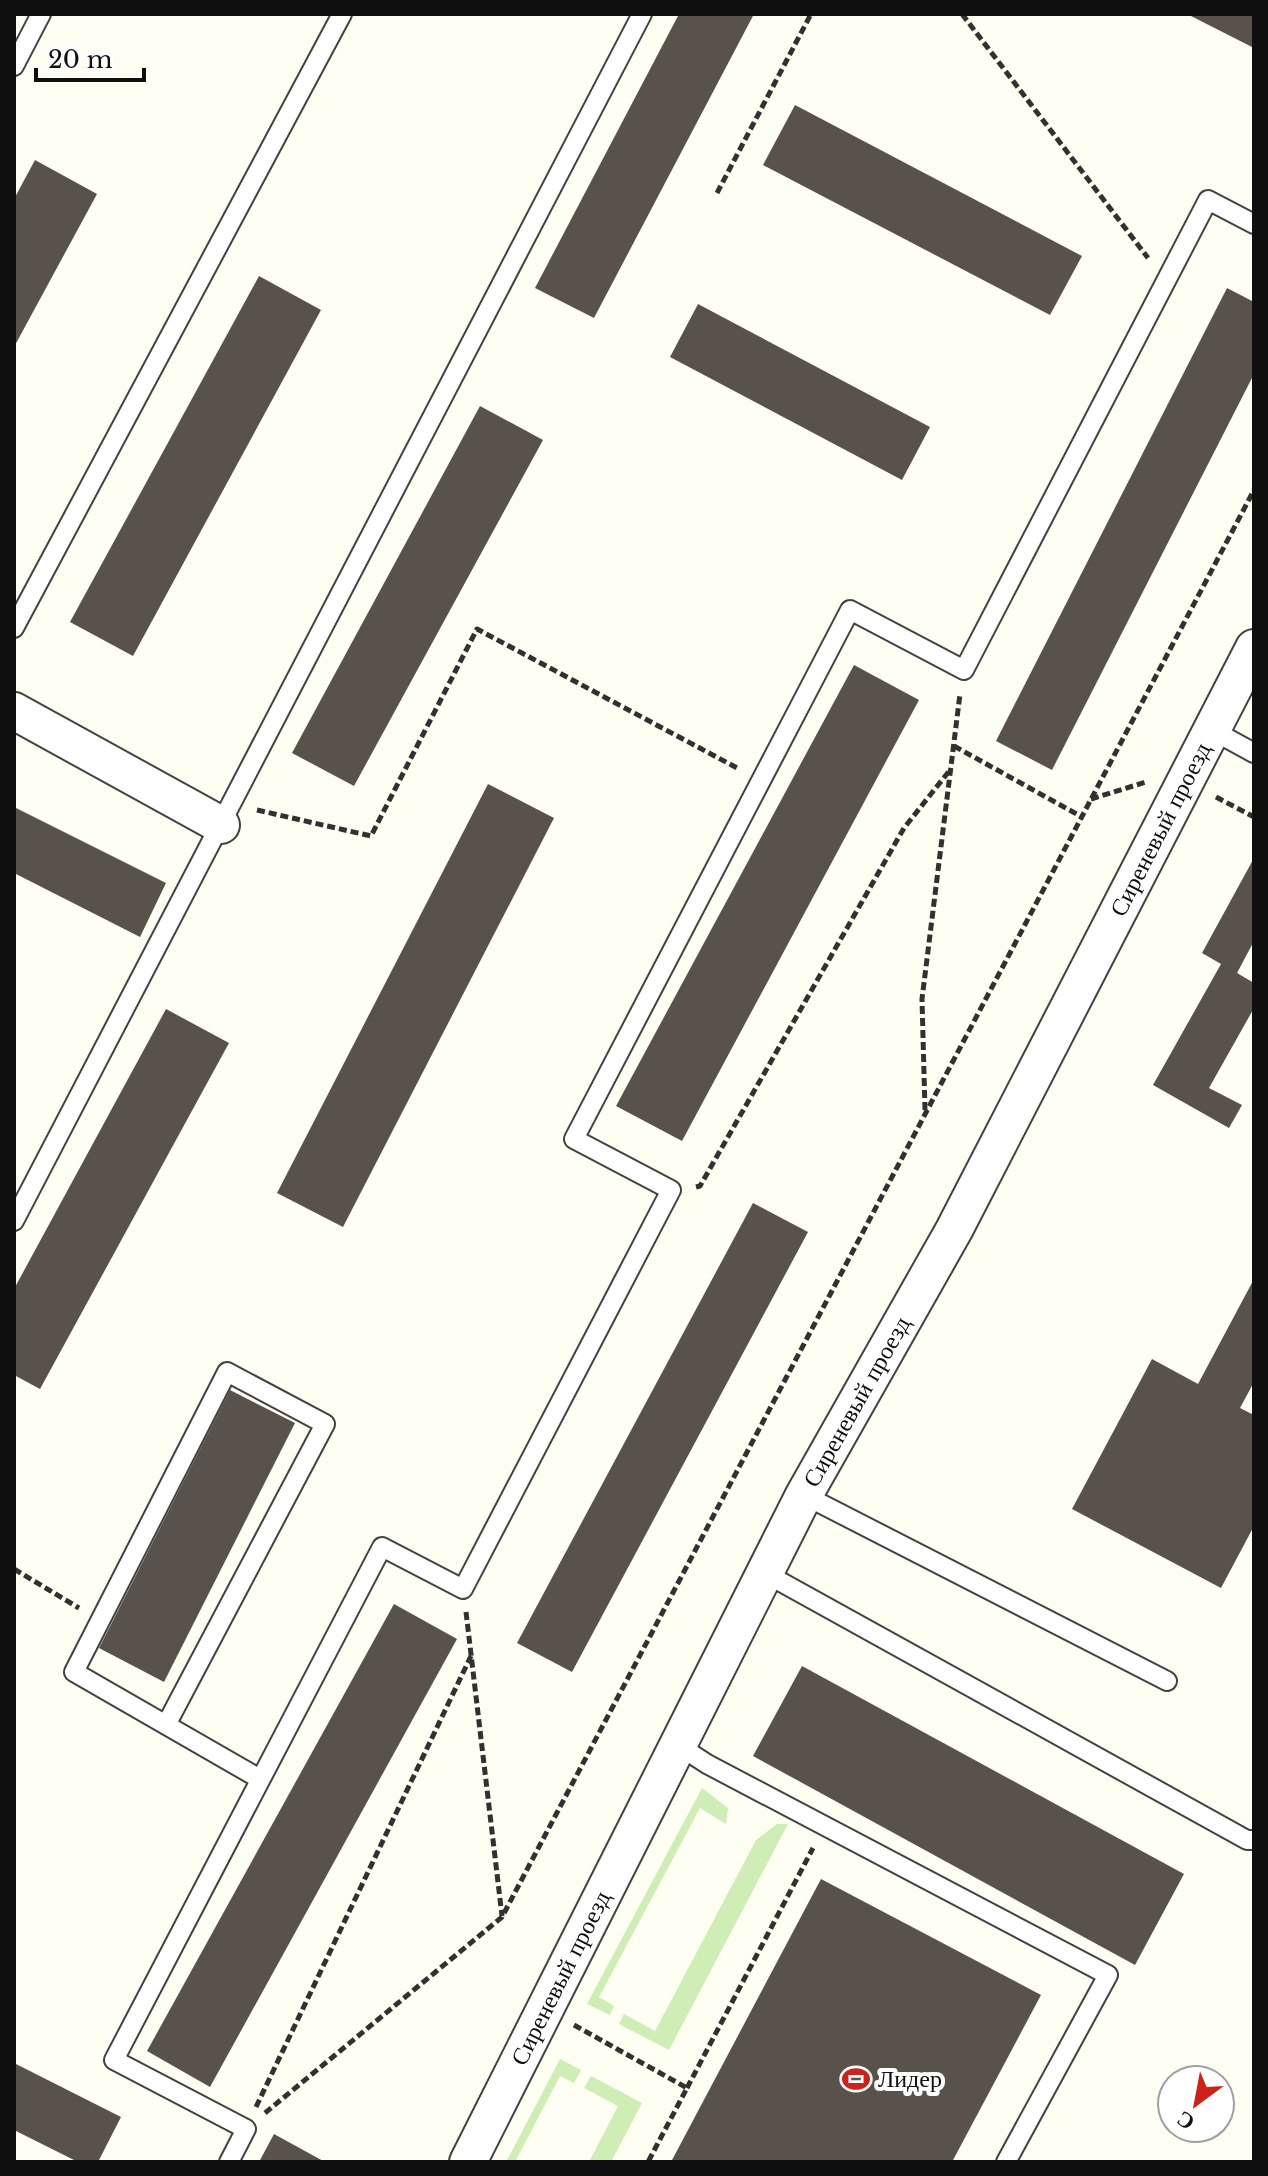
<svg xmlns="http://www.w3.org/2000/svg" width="1268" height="2176" font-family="'Libre Baskerville',serif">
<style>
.green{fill:#ceeeb6}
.building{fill:#59524a}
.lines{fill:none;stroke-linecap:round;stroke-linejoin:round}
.lane-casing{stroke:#424242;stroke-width:22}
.street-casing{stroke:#424242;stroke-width:40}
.path{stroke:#313131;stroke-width:5;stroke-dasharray:8 4;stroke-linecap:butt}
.lane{stroke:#fff;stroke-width:18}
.street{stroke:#fff;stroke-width:36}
.labels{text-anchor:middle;stroke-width:8;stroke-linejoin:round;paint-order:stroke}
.street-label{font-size:24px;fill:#0f0f0f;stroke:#fff}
.poi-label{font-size:24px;fill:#0f0f0f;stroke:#fff;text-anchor:start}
</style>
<rect width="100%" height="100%" fill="#fffef2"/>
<!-- green -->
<g class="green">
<path d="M 702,1788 L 728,1808 L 726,1824 L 700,1808 L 599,1997 L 614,2006 L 610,2015 L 587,2004 Z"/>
<path d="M 777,1824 L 788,1824 L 669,2050 L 619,2024 L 624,2014 L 655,2031 L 756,1840 Z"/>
<path d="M 560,2059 L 581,2070 L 574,2083 L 560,2076 L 515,2162 L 506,2162 Z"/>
<path d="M 591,2076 L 642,2103 L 611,2162 L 589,2162 L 618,2106 L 584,2088 Z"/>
</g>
<!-- building -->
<g class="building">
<path d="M 679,14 L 754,14 L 594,318 L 535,288 Z"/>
<path d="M 1187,14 L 1254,14 L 1254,48 Z"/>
<path d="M 795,105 L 1082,256 L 1050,315 L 763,165 Z"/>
<path d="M 35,160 L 97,194 L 14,347 L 14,199 Z"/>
<path d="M 259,276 L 321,310 L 133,656 L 70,622 Z"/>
<path d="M 1227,288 L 1254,302 L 1254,374 L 1052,770 L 996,741 Z"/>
<path d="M 698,304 L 930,427 L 902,480 L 670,357 Z"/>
<path d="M 480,406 L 543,440 L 354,786 L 292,753 Z"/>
<path d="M 854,665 L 919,700 L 682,1141 L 616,1106 Z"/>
<path d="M 488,784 L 554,818 L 343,1227 L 277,1193 Z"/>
<path d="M 14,807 L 166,883 L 140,937 L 14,873 Z"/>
<path d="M 1254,858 L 1254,941 L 1237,973 L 1254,983 L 1254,1008 L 1209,1088 L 1242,1105 L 1229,1128 L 1153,1085 L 1221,964 L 1202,953 Z"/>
<path d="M 166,1009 L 229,1043 L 40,1389 L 14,1375 L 14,1289 Z"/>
<path d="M 753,1203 L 808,1232 L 572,1672 L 517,1643 Z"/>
<path d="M 1254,1279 L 1254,1382 L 1240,1408 L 1254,1415 L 1254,1526 L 1221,1588 L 1072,1509 L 1152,1359 L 1198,1384 Z"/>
<path d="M 230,1390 L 295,1423 L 164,1682 L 99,1648 Z"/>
<path d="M 394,1604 L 457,1639 L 210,2087 L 147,2051 Z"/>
<path d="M 802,1666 L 1184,1874 L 1135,1965 L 753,1756 Z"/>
<path d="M 821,1879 L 1041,1995 L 952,2162 L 671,2162 Z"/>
<path d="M 14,2063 L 121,2117 L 98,2162 L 78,2162 L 14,2130 Z"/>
<path d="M 274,2134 L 325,2162 L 259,2162 Z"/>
</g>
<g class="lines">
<!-- lane casing -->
<g class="lane-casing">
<g id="lane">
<path d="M 14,66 L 41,14"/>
<path d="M 14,628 L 342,14"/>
<path d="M 1212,730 L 1254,753"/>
<path d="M 14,1221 L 642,14"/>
<path d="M 804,1495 L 1167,1681"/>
<path d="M 765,1573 L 1247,1840 L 1254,1840"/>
<path d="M 166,1725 L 325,1424 L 227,1372 L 74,1672 L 260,1779"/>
<path d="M 678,1745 L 707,1764 L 1108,1975 L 1006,2162"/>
<path d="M 229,2162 L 246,2129 L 114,2060 L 382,1547 L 463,1589 L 671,1190 L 574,1139 L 850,610 L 964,670 L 1208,200 L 1254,224"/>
</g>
</g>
<!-- street casing -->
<g class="street-casing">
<g id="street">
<path d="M 14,711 L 221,825"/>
<path id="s1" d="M 468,2162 L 804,1495 L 954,1230 L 1254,648"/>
</g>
</g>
<!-- path -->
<g class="path">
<path d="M 962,14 L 1148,258"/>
<path d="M 717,193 L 811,14"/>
<path d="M 954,746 L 1082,817"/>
<path d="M 1216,797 L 1254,817"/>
<path d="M 1091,799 L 1146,782"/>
<path d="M 257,810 L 371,836 L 477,629 L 739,769"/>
<path d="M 925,1110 L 922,999 L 960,694"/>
<path d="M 696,1187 L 700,1186 L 904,828 L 950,770"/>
<path d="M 14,1569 L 79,1608"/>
<path d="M 466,1612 L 502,1916"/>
<path d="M 574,2025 L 687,2088 L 648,2162"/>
<path d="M 687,2088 L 813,1848"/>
<path d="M 256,2107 L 471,1656"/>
<path d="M 265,2113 L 502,1917 L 1254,490"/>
</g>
<!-- lane -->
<use href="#lane" class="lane"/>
<!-- street -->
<use href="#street" class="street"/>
</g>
<!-- icons -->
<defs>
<g id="stadium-bare" transform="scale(2.16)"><path d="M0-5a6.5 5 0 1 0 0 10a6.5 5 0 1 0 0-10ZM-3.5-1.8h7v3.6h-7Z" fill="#ce2218" stroke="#fff" stroke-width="2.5" paint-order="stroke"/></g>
</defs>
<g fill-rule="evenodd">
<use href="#stadium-bare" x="856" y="2079"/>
</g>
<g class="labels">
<!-- street labels -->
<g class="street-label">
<text dy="8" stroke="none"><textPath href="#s1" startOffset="1502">Сиреневый проезд</textPath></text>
<text dy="8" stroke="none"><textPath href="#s1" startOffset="854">Сиреневый проезд</textPath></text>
<text dy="8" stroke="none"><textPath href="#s1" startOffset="206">Сиреневый проезд</textPath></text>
</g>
<!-- poi labels -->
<g class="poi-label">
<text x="878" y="2087">Лидер</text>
</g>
</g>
<!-- border -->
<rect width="1268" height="2176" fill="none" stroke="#0f0f0f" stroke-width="32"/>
<!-- north arrow -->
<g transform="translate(1196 2104) rotate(212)"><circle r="38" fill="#ffffff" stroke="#9f9f9f" stroke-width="2"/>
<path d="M0-6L14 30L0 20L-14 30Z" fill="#ce2218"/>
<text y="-12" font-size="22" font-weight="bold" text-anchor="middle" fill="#0f0f0f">С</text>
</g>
<!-- scale -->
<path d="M36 68v12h108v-12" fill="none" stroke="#0f0f0f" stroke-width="4"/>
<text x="48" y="68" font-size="24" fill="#0f0f0f" stroke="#ffffff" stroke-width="6" paint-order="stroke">20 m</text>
</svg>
